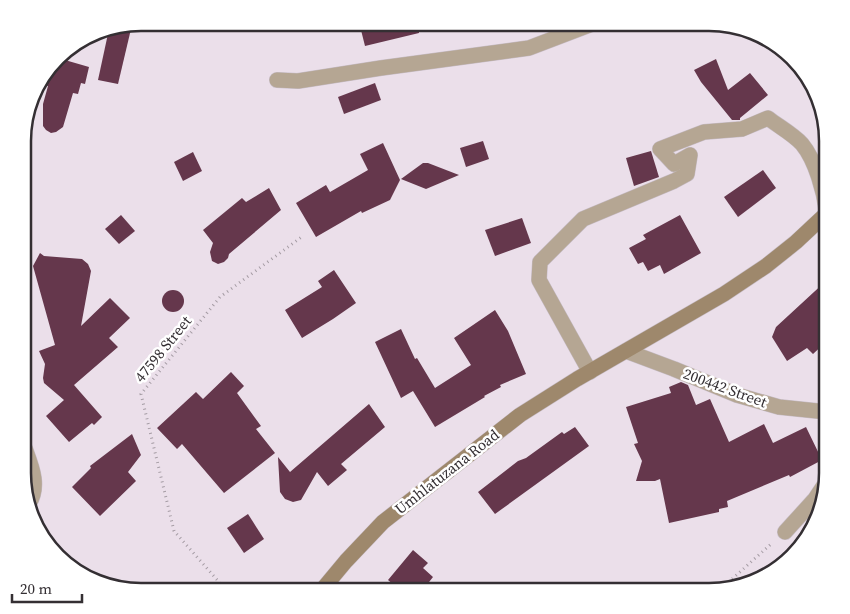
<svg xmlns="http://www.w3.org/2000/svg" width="850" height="614" font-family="'Source Serif 4',serif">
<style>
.building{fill:#65374c}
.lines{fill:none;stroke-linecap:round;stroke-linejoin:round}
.street-casing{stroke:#c6bcc5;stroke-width:16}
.secondary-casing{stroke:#c6bcc5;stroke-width:16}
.path{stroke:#a59ca4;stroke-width:3;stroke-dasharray:1 4;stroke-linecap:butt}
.street{stroke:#b5a693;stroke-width:15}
.secondary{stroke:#9e886c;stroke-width:15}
.labels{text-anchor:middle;stroke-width:5;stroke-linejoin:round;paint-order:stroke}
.street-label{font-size:15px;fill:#342f33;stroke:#fff}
.rim{fill:none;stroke:#342f33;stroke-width:2.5}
</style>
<rect width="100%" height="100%" fill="#ebdfea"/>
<!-- building -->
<g class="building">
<path d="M 360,26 L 418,26 L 419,33 L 365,46 Z"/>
<path d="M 109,29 L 131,29 L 118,84 L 98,80 Z"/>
<path d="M 58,58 L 89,67 L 85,84 L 81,83 L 78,94 L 73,93 L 63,127 L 56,132 L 51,133 L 46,130 L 43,126 L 43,104 L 48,86 L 45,85 L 50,69 Z"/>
<path d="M 716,59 L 728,90 L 750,73 L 768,95 L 740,118 L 740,120 L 732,120 L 701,82 L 694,70 Z"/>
<path d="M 375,83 L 381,100 L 344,114 L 338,97 Z"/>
<path d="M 483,141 L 489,159 L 466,167 L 460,148 Z"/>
<path d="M 383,143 L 400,180 L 390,200 L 362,213 L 361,211 L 316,237 L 296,203 L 326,185 L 330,192 L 368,170 L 360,154 Z"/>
<path d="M 651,151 L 659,177 L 634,186 L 626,158 Z"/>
<path d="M 193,152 L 202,171 L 183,181 L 174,162 Z"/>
<path d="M 423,163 L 428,163 L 459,175 L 426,189 L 401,179 Z"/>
<path d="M 763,170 L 776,188 L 738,217 L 724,197 Z"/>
<path d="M 269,188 L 281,210 L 229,254 L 228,258 L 224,262 L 218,264 L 212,261 L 210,252 L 213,243 L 203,230 L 242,198 L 246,202 Z"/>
<path d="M 121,215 L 135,231 L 119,244 L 105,229 Z"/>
<path d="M 680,215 L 701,253 L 664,274 L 660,265 L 648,271 L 643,262 L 638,264 L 629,248 L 646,239 L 643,235 Z"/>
<path d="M 522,218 L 531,243 L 495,256 L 485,230 Z"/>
<path d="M 40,253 L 44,256 L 82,259 L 88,264 L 91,271 L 81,326 L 110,298 L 130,318 L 109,338 L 118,347 L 74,385 L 102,417 L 94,425 L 92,423 L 69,442 L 46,416 L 64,400 L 44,383 L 43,378 L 45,364 L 39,351 L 55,345 L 33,266 Z"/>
<path d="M 334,270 L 356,303 L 333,319 L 302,338 L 285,310 L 322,287 L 318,281 Z"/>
<path d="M 827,280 L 827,341 L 813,354 L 807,348 L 787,361 L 772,337 L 776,327 Z"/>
<circle cx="173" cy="301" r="11"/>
<path d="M 495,310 L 508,331 L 526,374 L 500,385 L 501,387 L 484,396 L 485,397 L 435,427 L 413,391 L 401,398 L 375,342 L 401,329 L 415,359 L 417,358 L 435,388 L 471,365 L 454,338 Z"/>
<path d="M 231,372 L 244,386 L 237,393 L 261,426 L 256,429 L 275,453 L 224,493 L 182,444 L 177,449 L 157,428 L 196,392 L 203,399 Z"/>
<path d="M 681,382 L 688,385 L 696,405 L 710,399 L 729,442 L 764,424 L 773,443 L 806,427 L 822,460 L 790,477 L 789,475 L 727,501 L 728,507 L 719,509 L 719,512 L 669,523 L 660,479 L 655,481 L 636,481 L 642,461 L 634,444 L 638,443 L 626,407 L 671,393 L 669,387 Z"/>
<path d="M 369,404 L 385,427 L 341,464 L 347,470 L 328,486 L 317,472 L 301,500 L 293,502 L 285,499 L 280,492 L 278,457 L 290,472 Z"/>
<path d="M 575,427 L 589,446 L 495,514 L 478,492 L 518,461 L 526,458 L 562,432 L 564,434 Z"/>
<path d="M 132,434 L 141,455 L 128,472 L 136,481 L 100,516 L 72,487 L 91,468 L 90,466 Z"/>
<path d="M 248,514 L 264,539 L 244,553 L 227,528 Z"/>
<path d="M 413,550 L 428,563 L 423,568 L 433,577 L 422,591 L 401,591 L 388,580 Z"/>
</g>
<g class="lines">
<!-- street casing -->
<g class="street-casing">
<g id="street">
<path d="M 277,80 L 298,81 L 381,68 L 529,48 L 592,24"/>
<path d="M 626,351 L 674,369 L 737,395 L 779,407 L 827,412"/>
<path d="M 590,372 L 539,280 L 540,262 L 583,219 L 674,181 L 687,174 L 690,155 L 674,164 L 660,149 L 704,132 L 742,129 L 768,118 C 778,126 793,134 802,144 C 816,161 824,192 827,213"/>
<path d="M 23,443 C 30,463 41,484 29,504"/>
<path d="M 785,532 L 815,499 L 827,481"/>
</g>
</g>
<!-- secondary casing -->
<g class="secondary-casing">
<path id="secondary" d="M 321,591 L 346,561 L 383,522 L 520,415 L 577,379 L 724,294 L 766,266 L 796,242 L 827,213"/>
</g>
<!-- path -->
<g class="path">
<path d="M 721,589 L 771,544"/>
<path d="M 227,591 L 174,531 L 141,394 L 220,297 L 303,236"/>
</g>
<!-- street -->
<use href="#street" class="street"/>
<!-- secondary -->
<use href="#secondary" class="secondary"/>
</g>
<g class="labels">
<!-- street labels -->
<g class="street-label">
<text transform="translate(163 349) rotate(-51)" y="5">47598 Street</text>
<text transform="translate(725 388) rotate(20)" y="5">200442 Street</text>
<text transform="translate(447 472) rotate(-38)" y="5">Umhlatuzana Road</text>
</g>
</g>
<!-- crop -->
<path d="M0 0H850V614H0ZM141 31H709A110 110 0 0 1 819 141V473A110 110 0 0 1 709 583H141A110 110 0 0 1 31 473V141A110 110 0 0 1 141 31Z" fill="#fff" fill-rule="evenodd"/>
<path class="rim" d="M141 31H709A110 110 0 0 1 819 141V473A110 110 0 0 1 709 583H141A110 110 0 0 1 31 473V141A110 110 0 0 1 141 31Z"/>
<!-- scale -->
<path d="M12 594v8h70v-8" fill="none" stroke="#342f33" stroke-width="2.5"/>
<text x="20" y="594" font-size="15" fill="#342f33" stroke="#ffffff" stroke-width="4" paint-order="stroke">20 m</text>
</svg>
